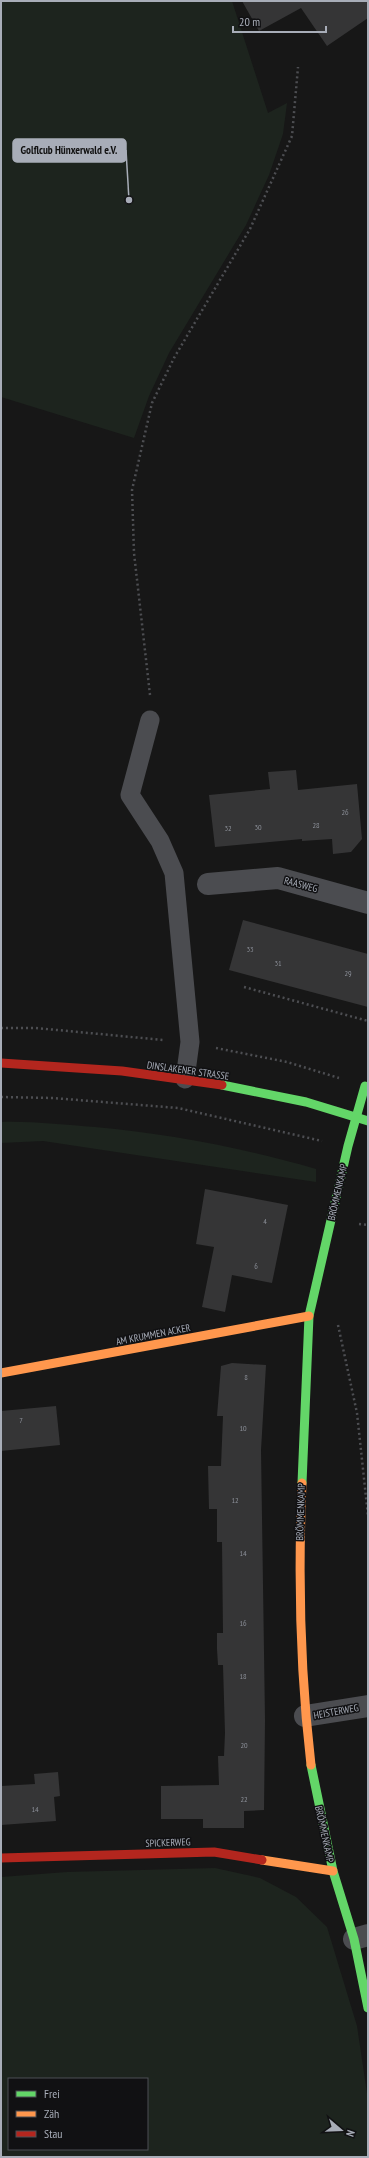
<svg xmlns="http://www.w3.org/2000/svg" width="369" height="2158" font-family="'PT Sans Narrow',sans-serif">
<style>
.green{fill:#1d241e;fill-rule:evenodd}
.building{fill:#353536}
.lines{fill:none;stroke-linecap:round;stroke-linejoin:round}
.path{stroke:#4d4e52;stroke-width:2.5;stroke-dasharray:2 3;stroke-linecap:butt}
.lane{stroke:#4b4c50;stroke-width:19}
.street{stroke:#4b4c50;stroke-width:22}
.fast{stroke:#63d668;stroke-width:9}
.slow{stroke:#ff974d;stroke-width:9}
.jam{stroke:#b3261e;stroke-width:9}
.labels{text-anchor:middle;stroke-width:3;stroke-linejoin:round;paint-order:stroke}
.number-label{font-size:8px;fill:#8b8f98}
.street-label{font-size:10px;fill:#a8adb8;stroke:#111113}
.leader{fill:none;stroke:#a8adb8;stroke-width:1.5}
.callout-dot{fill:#a8adb8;stroke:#111113;stroke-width:1.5}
.callout{fill:#a8adb8;stroke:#a8adb8;stroke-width:1.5}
.callout-label{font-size:11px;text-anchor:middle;font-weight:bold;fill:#111}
</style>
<rect width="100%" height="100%" fill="#171717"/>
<!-- green -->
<g class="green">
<path d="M 1,1 L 232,1 L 268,113 L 287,103 L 283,134 L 269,175 L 246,225 L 169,353 L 149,396 L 134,438 L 1,397 Z"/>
<path d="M 1,1122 C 33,1121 64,1125 95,1127 C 170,1134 244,1148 316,1169 L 316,1182 L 43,1141 L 1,1143 Z"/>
<path d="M 215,1868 L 260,1878 L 296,1897 L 327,1927 L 357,2026 L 368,2100 L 368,2157 L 1,2157 L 1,1877 L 67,1872 ZM 9,2079 L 147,2079 L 147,2149 L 9,2149 Z"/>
</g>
<!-- building -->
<g class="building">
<path d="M 242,1 L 368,1 L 368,18 L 327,46 L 301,8 L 259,31 Z"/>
<path d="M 296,770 L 298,790 L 357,784 L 362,839 L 351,852 L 333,854 L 332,839 L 302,841 L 302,839 L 215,847 L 209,795 L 270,789 L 268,772 Z"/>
<path d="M 243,920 L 368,954 L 368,1007 L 229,970 Z"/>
<path d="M 205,1189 L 288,1205 L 272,1283 L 232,1275 L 225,1312 L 202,1307 L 214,1247 L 196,1244 Z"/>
<path d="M 232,1363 L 266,1365 L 261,1450 L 265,1720 L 264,1810 L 244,1811 L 244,1828 L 203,1828 L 203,1819 L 161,1819 L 161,1786 L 219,1785 L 218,1756 L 224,1756 L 225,1733 L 223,1665 L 218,1665 L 217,1649 L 217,1633 L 223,1633 L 222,1542 L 217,1542 L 217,1509 L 209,1509 L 208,1466 L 221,1466 L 223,1416 L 217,1416 L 221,1366 Z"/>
<path d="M 56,1406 L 60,1445 L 1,1451 L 1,1411 Z"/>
<path d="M 58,1772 L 60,1796 L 54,1797 L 56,1821 L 1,1825 L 1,1786 L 35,1784 L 34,1774 Z"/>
</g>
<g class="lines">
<!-- path -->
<g class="path">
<path d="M 150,695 L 134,553 L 132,490 L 152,403 L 174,358 L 250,229 L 292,136 L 298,67"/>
<path d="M 244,987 L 368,1021"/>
<path d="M 1,1028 L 36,1028 L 163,1040"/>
<path d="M 216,1048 L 287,1062 L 339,1078"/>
<path d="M 1,1097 L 53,1098 L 178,1108 L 322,1141"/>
<path d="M 359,1224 L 368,1225"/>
<path d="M 338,1325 L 357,1413 L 368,1516"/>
</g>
<!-- lane -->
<path class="lane" d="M 150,720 L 130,795 L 160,841 L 174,873 L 190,1042 L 185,1079"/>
<!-- street -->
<g class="street">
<path d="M 208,884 L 278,878 L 368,903"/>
<path d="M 305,1716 L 368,1706"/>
<path d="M 354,1939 L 368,1935"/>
</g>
<!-- fast -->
<g class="fast">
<path d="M 222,1085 L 306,1102 L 368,1121"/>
<path d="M 302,1483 L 309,1316 L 348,1146 L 365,1086"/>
<path d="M 311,1765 L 333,1871 L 354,1939 L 368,2008"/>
</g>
<!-- slow -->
<g class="slow">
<path d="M 1,1373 L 309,1316"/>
<path d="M 302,1483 C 298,1576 300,1671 311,1765"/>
<path d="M 262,1860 L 333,1871"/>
</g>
<!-- jam -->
<g class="jam">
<path d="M 1,1063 L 122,1071 L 222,1085"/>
<path d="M 1,1858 L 214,1852 L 262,1860"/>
</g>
</g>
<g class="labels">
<!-- number labels -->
<g class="number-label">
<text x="345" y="815">26</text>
<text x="316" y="828">28</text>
<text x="258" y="830">30</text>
<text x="228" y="831">32</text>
<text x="250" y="952">33</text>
<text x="278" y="966">31</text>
<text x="348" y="976">29</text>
<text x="265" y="1224">4</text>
<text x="256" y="1269">6</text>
<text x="246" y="1380">8</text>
<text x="21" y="1423">7</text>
<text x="243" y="1431">10</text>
<text x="235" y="1503">12</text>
<text x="243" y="1556">14</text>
<text x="243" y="1626">16</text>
<text x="243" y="1679">18</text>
<text x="244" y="1748">20</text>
<text x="244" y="1802">22</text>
<text x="35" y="1812">14</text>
</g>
<!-- street labels -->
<g class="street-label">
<text transform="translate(301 884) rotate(15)" y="4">RAASWEG</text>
<text transform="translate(188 1070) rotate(8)" y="4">DINSLAKENER STRASSE</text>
<text transform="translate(337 1192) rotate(-77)" y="4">BRÖMMENKAMP</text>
<text transform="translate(153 1334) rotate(-11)" y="4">AM KRUMMEN ACKER</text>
<text transform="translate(300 1512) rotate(-88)" y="4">BRÖMMENKAMP</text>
<text transform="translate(336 1711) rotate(-10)" y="4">HEISTERWEG</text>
<text transform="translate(325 1834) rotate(78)" y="4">BRÖMMENKAMP</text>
<text transform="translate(168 1842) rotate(-2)" y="4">SPICKERWEG</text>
</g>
</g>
<!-- callouts -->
<path class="leader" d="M129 200L126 150"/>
<circle class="callout-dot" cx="129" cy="200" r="4"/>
<rect class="callout" x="13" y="139" width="113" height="23" rx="4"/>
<g class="callout-label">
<text x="69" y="154">Golflcub Hünxerwald e.V.</text>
</g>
<!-- border -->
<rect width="369" height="2158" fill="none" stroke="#a8adb8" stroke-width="4"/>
<!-- legend -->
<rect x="8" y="2078" width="140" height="72" fill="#111113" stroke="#4d4f55"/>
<rect x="16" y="2091" width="20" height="6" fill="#63d668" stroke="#4d4f55"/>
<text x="44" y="2098" font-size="12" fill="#a8adb8">Frei</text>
<rect x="16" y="2111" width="20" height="6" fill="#ff974d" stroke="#4d4f55"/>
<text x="44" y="2118" font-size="12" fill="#a8adb8">Zäh</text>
<rect x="16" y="2131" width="20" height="6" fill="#b3261e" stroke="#4d4f55"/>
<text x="44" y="2138" font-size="12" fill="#a8adb8">Stau</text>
<!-- north arrow -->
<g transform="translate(341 2130) rotate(109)" stroke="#111113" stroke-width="3" paint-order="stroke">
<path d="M0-3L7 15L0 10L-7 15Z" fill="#a8adb8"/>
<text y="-6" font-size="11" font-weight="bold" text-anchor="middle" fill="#a8adb8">N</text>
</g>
<!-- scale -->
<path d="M233 26v6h93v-6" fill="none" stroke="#a8adb8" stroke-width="2"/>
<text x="239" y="26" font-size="12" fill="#a8adb8" stroke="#111113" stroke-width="3" paint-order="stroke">20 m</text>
</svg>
